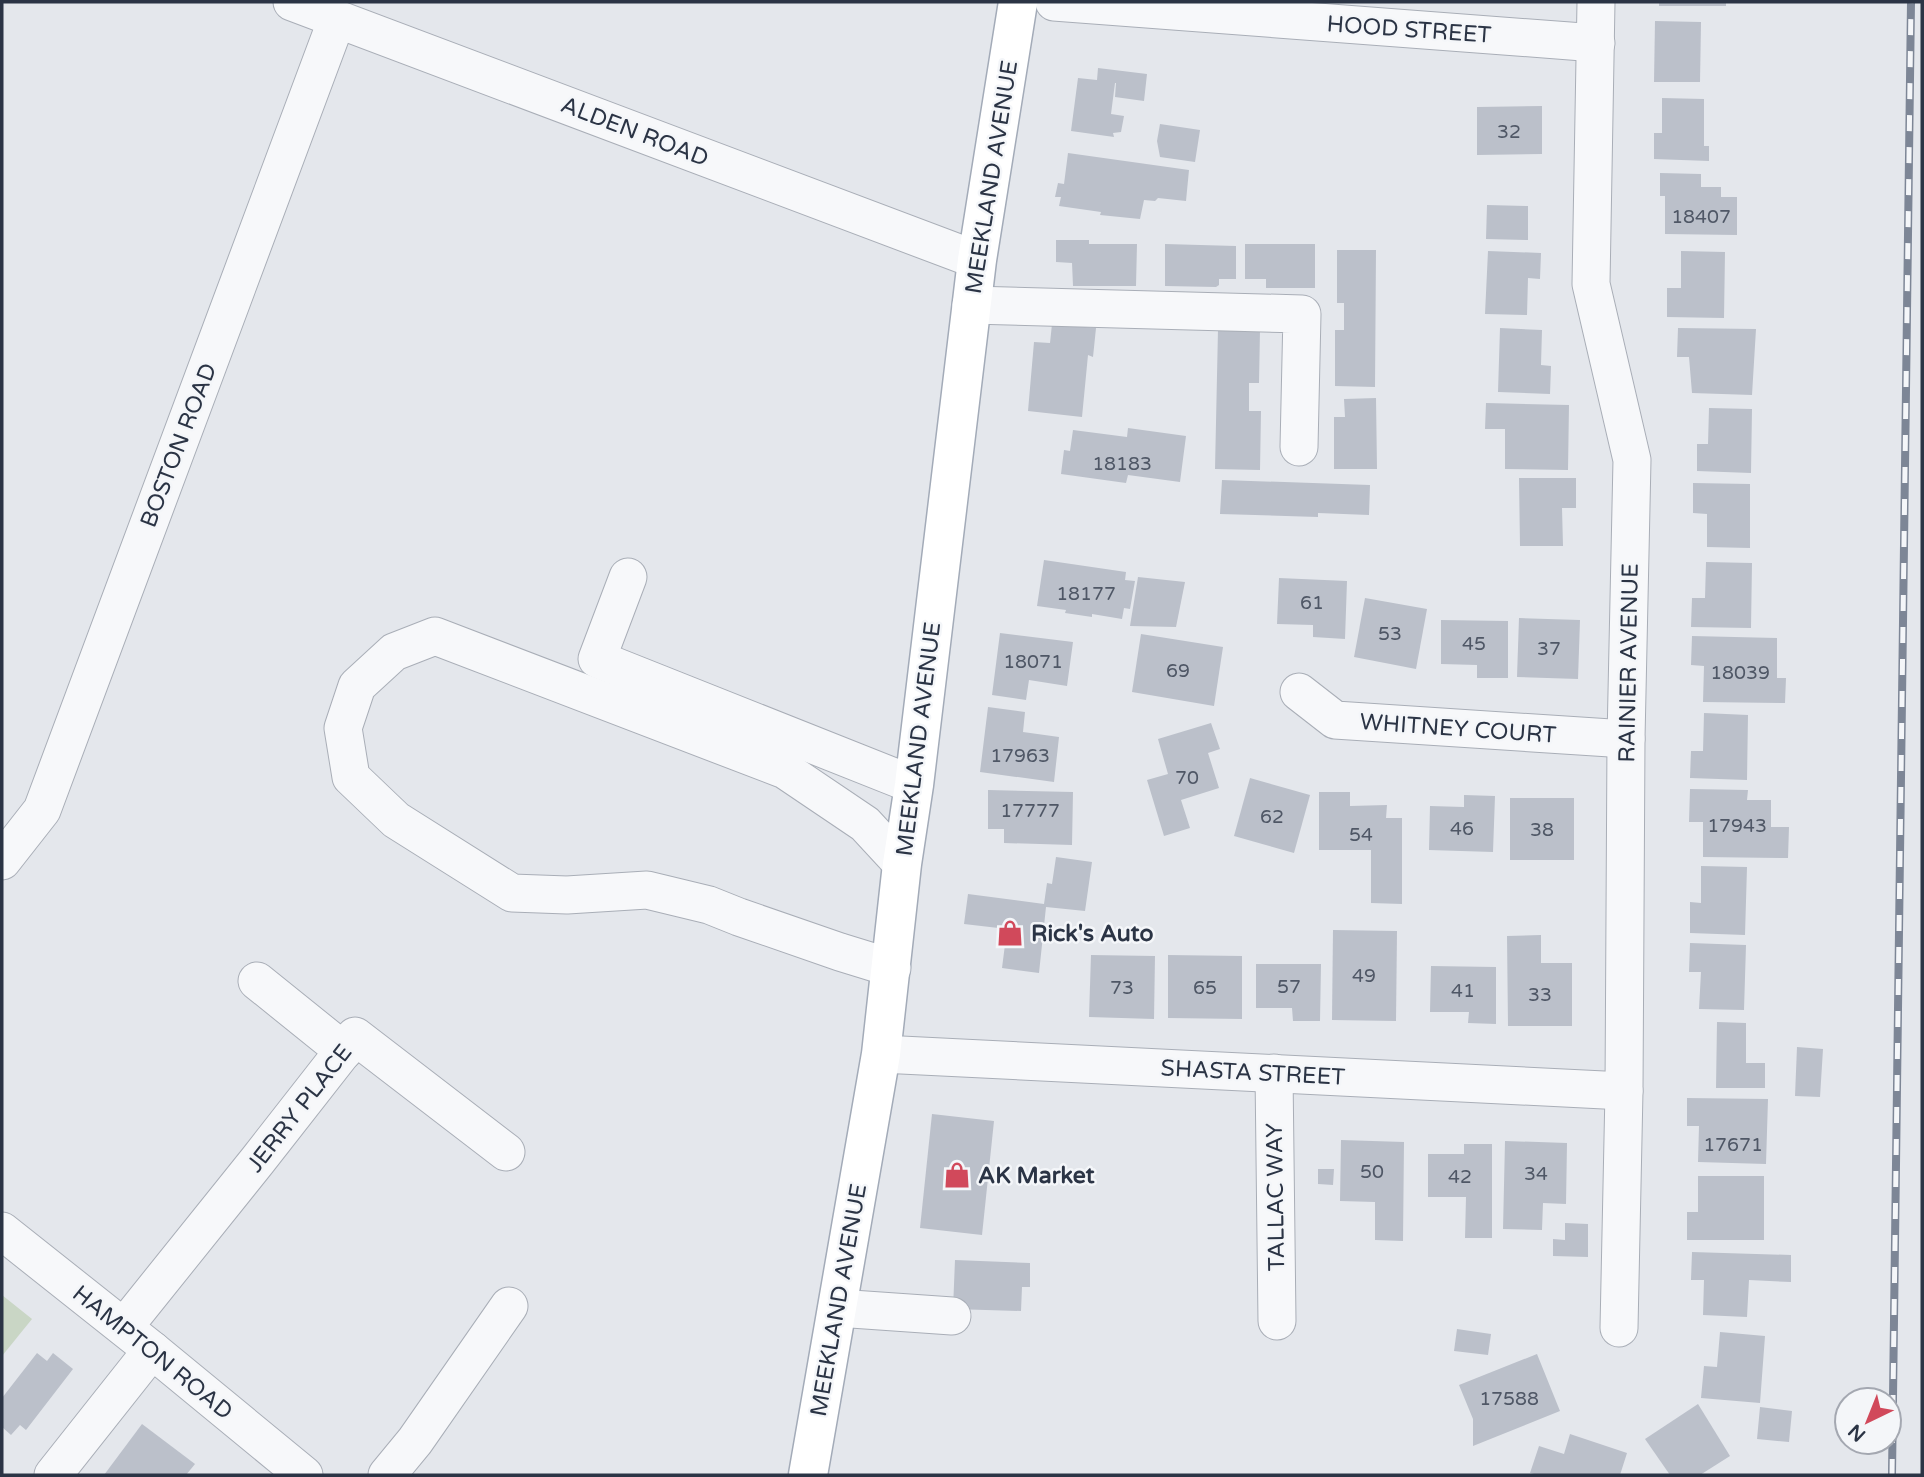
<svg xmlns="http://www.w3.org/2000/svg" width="1924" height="1477" font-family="'Varela Round',sans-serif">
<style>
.green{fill:#c9d6c5}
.building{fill:#bbc0ca}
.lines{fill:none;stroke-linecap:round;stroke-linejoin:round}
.minor-casing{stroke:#a9aeb7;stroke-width:39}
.major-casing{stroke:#a3abb8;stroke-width:41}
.minor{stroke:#f7f8fa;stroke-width:37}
.major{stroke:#fff;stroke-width:38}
.rail-casing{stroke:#7d8696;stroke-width:8}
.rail{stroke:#f4f6f9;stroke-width:5;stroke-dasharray:16;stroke-linecap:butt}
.labels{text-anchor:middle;stroke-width:5;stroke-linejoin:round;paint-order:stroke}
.number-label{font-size:19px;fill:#4f5766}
.street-label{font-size:23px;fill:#2b3445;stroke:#f4f6f9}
.poi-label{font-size:23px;font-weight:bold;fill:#2b3445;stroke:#f4f6f9;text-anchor:start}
</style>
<rect width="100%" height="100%" fill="#e4e7ec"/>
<!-- green -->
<path class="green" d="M 2,1295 L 32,1319 L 2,1356 Z"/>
<!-- building -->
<g class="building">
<rect x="1659" y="2" width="67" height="4"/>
<path d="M 1655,21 L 1701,22 L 1700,82 L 1654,82 Z"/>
<path d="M 1098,68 L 1147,74 L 1144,101 L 1115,97 L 1116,83 L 1115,83 L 1111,114 L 1124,116 L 1121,132 L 1113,133 L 1114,137 L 1071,131 L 1078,78 L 1097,80 Z"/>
<path d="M 1662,98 L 1704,99 L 1704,146 L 1709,146 L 1709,161 L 1654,159 L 1654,133 L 1662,133 Z"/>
<path d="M 1542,106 L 1542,154 L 1477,155 L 1477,107 Z"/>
<path d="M 1160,124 L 1200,130 L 1195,162 L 1160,157 L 1157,141 Z"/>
<path d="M 1068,153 L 1189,170 L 1186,201 L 1158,198 L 1155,201 L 1144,200 L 1140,219 L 1100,215 L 1101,212 L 1059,206 L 1061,197 L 1055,197 L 1058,183 L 1064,184 Z"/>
<path d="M 1660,173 L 1701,174 L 1701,187 L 1721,187 L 1721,197 L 1737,197 L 1737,235 L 1665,234 L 1665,196 L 1660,196 Z"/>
<path d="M 1487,205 L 1528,206 L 1528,240 L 1486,239 Z"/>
<path d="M 1056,240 L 1089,240 L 1089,244 L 1137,244 L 1136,286 L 1073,286 L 1072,263 L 1056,262 Z"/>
<path d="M 1165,244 L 1236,246 L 1236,279 L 1219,279 L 1219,285 L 1216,287 L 1165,286 Z"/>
<path d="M 1245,244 L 1315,244 L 1315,288 L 1266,288 L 1266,279 L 1245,279 Z"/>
<path d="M 1337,250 L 1376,250 L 1375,387 L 1335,386 L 1335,330 L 1344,330 L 1344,303 L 1337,303 Z"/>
<path d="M 1488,251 L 1541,253 L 1540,279 L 1528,278 L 1527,315 L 1485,314 Z"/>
<path d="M 1681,251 L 1725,252 L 1724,318 L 1667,317 L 1667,288 L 1681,288 Z"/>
<path d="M 1052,324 L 1096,328 L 1093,357 L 1088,355 L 1082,417 L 1028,411 L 1034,342 L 1050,343 Z"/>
<path d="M 1500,328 L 1542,330 L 1541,365 L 1551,366 L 1550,394 L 1498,392 Z"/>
<path d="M 1678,328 L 1756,329 L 1752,395 L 1692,393 L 1689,357 L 1677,357 Z"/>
<path d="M 1218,329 L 1260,330 L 1259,383 L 1249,383 L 1249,411 L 1261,411 L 1260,470 L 1215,469 Z"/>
<path d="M 1376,398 L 1377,469 L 1334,469 L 1334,417 L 1345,417 L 1344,399 Z"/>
<path d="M 1486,403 L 1569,405 L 1568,470 L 1505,469 L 1505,429 L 1485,429 Z"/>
<path d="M 1709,408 L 1752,409 L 1751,473 L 1697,471 L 1697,444 L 1708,444 Z"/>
<path d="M 1128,428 L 1186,436 L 1180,482 L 1128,475 L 1126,483 L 1061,474 L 1064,450 L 1070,451 L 1073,430 L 1127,437 Z"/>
<path d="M 1519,478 L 1576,478 L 1576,508 L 1562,508 L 1563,546 L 1520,546 Z"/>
<path d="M 1222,480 L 1370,485 L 1369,515 L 1318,513 L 1318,517 L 1220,514 Z"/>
<path d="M 1693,483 L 1750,484 L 1750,548 L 1707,547 L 1707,514 L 1693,513 Z"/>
<path d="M 1044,560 L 1126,572 L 1125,580 L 1135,581 L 1130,609 L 1124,608 L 1122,619 L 1092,614 L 1092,617 L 1065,613 L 1066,610 L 1037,606 Z"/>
<path d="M 1706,562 L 1752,563 L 1751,628 L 1691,627 L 1692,598 L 1705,598 Z"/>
<path d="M 1138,577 L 1185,582 L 1176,627 L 1130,626 Z"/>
<path d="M 1279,578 L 1347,581 L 1345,639 L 1313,637 L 1313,625 L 1277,624 Z"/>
<path d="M 1365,598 L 1427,609 L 1416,669 L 1354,657 Z"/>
<path d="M 1519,618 L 1580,620 L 1578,679 L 1517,677 Z"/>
<path d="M 1441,620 L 1508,621 L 1508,678 L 1477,678 L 1477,665 L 1441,664 Z"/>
<path d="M 1000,633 L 1073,642 L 1067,686 L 1029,680 L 1026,700 L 992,695 Z"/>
<path d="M 1141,634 L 1223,647 L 1214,706 L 1132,692 Z"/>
<path d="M 1692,636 L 1777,638 L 1777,678 L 1786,678 L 1785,703 L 1703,702 L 1704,666 L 1691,665 Z"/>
<path d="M 988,707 L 1025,712 L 1023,732 L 1059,737 L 1054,782 L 980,772 Z"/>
<path d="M 1704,713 L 1748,715 L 1747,780 L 1690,778 L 1691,751 L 1703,751 Z"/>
<path d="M 1211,723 L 1220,749 L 1208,753 L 1219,788 L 1181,800 L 1190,828 L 1164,836 L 1147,780 L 1168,774 L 1158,739 Z"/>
<path d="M 1250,778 L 1310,795 L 1294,853 L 1234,836 Z"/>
<path d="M 1690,789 L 1748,790 L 1747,800 L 1771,800 L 1771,827 L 1789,827 L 1788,858 L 1703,857 L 1703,822 L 1689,822 Z"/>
<path d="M 988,790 L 1073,792 L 1072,845 L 1004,843 L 1004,829 L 988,829 Z"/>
<path d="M 1319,792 L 1350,792 L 1350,806 L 1387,805 L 1386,818 L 1402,818 L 1402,904 L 1371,903 L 1371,850 L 1319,850 Z"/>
<path d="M 1464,795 L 1495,796 L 1493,852 L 1429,850 L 1430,806 L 1464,807 Z"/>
<rect x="1510" y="798" width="64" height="62"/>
<path d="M 1056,857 L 1092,862 L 1085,911 L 1046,907 L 1039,973 L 1002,968 L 1007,929 L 964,924 L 968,894 L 1044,904 L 1047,883 L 1052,884 Z"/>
<path d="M 1701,866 L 1747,867 L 1745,935 L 1690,933 L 1690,902 L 1701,903 Z"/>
<path d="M 1333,930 L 1397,931 L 1396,1021 L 1332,1020 Z"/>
<path d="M 1541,935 L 1541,963 L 1572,963 L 1572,1026 L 1508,1026 L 1507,936 Z"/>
<path d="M 1690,943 L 1746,945 L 1744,1010 L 1699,1009 L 1701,972 L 1689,972 Z"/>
<path d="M 1091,955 L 1155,956 L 1154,1019 L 1089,1017 Z"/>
<path d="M 1168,955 L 1242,956 L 1242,1019 L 1168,1018 Z"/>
<path d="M 1256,964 L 1321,964 L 1320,1021 L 1293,1021 L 1292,1008 L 1256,1008 Z"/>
<path d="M 1431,966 L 1496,967 L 1496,1024 L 1468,1023 L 1469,1012 L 1430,1012 Z"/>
<path d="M 1717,1022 L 1746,1023 L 1746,1063 L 1765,1063 L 1765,1088 L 1716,1088 Z"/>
<path d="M 1797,1047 L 1823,1049 L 1820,1097 L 1795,1096 Z"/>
<path d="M 1687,1098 L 1768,1099 L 1766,1164 L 1698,1162 L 1699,1126 L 1687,1126 Z"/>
<path d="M 932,1114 L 994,1121 L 982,1235 L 920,1228 Z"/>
<path d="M 1341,1140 L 1404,1142 L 1403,1241 L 1375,1240 L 1375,1202 L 1340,1201 Z"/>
<path d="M 1505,1141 L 1567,1143 L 1566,1204 L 1543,1203 L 1542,1230 L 1503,1229 Z"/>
<path d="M 1464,1144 L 1492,1144 L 1492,1238 L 1465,1238 L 1466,1197 L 1428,1197 L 1428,1154 L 1464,1154 Z"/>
<path d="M 1318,1169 L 1334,1169 L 1333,1185 L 1318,1184 Z"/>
<path d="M 1698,1176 L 1764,1176 L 1764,1240 L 1687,1240 L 1687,1212 L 1698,1212 Z"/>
<path d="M 1565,1223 L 1588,1224 L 1588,1257 L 1553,1256 L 1553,1239 L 1565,1240 Z"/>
<path d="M 1692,1252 L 1791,1255 L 1791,1282 L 1749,1280 L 1747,1317 L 1703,1315 L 1704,1280 L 1691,1280 Z"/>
<path d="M 955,1260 L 1030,1263 L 1030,1287 L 1022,1287 L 1021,1311 L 953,1309 Z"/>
<path d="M 1457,1329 L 1491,1334 L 1488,1355 L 1454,1351 Z"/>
<path d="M 1720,1332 L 1765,1336 L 1760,1403 L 1701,1398 L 1704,1366 L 1717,1367 Z"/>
<path d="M 37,1353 L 47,1361 L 53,1353 L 73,1369 L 26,1430 L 20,1425 L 11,1435 L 2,1427 L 2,1398 Z"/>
<path d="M 1537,1354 L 1560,1411 L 1473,1446 L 1473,1419 L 1459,1385 Z"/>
<path d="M 1698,1404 L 1730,1456 L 1700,1475 L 1670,1475 L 1645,1439 Z"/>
<path d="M 1760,1407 L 1792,1411 L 1789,1442 L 1757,1439 Z"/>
<path d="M 142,1424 L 195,1464 L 186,1475 L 104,1475 Z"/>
<path d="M 1570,1434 L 1627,1453 L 1620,1475 L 1538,1475 L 1530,1473 L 1539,1446 L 1564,1454 Z"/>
</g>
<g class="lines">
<!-- minor casing -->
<g class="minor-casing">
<g id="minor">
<path d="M 292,2 L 977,260"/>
<path d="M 1054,2 L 1596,43"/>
<path d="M 1596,2 L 1591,284 L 1632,460 L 1626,739 L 1624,1091 L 1619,1328"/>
<path d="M 971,305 L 1302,314 L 1299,447"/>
<path d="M 628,577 L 597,659 L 914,785"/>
<path d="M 1299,692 L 1335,720 L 1626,739"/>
<path d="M 2,861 L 42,810 L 337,19"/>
<path d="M 892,968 L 840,952 L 739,917 L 709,905 L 647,890 L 567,895 L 512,893 L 396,820 L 351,777 L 343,728 L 357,686 L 394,652 L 435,636 L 785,770 L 865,824 L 902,864"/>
<path d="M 257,981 L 344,1051"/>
<path d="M 881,1054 L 1624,1091"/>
<path d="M 1274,1073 L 1277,1321"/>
<path d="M 2,1231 L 152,1350 L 304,1475"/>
<path d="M 837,1308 L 952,1316"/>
<path d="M 124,1327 L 258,1160 L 355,1036 L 506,1152"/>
<path d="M 53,1475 L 152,1350"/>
<path d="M 387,1475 L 415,1441 L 509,1306"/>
</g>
</g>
<!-- major casing -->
<g class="major-casing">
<path id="major" d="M 808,1475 L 881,1054 L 902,864 L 914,785 L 977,260 L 1018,2"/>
</g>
<!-- minor -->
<use href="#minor" class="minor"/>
<!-- major -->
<use href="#major" class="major"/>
<!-- rail casing -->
<g class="rail-casing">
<path id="rail" d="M 1892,1475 L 1911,2"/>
</g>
<!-- rail -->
<use href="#rail" class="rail"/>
</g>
<!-- icons -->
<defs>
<g id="shop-bare" transform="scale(2.1)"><path d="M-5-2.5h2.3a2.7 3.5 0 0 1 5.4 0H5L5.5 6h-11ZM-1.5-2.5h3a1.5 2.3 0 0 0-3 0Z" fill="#d1495b" stroke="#f4f6f9" stroke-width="2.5" paint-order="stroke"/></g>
</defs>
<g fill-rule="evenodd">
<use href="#shop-bare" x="1010" y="933"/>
<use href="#shop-bare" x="957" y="1175"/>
</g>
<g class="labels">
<!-- number labels -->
<g class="number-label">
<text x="1509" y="138">32</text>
<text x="1701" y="223">18407</text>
<text x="1122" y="470">18183</text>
<text x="1086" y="600">18177</text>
<text x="1312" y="609">61</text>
<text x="1390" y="640">53</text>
<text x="1474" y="650">45</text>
<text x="1549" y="655">37</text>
<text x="1033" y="668">18071</text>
<text x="1178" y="677">69</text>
<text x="1740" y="679">18039</text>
<text x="1020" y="762">17963</text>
<text x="1187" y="784">70</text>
<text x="1030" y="817">17777</text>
<text x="1272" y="823">62</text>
<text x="1737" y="832">17943</text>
<text x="1462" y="835">46</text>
<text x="1542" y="836">38</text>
<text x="1361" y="841">54</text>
<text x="1364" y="982">49</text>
<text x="1289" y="993">57</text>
<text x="1122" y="994">73</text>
<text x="1205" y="994">65</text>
<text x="1463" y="997">41</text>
<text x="1540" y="1001">33</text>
<text x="1733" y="1151">17671</text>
<text x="1372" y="1178">50</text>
<text x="1536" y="1180">34</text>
<text x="1460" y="1183">42</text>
<text x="1509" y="1405">17588</text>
</g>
<!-- street labels -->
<g class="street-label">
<text transform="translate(1409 29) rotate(4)" y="8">HOOD STREET</text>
<text transform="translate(635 131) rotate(21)" y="8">ALDEN ROAD</text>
<text transform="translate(991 177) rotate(-81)" y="8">MEEKLAND AVENUE</text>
<text transform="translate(178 445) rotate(-69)" y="8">BOSTON ROAD</text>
<text transform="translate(1628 663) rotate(-89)" y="8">RAINIER AVENUE</text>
<text transform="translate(1458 728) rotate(4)" y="8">WHITNEY COURT</text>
<text transform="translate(918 739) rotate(-83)" y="8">MEEKLAND AVENUE</text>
<text transform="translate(1253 1072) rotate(3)" y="8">SHASTA STREET</text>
<text transform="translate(299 1108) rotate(-52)" y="8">JERRY PLACE</text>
<text transform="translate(1275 1197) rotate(-91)" y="8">TALLAC WAY</text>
<text transform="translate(838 1300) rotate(-80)" y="8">MEEKLAND AVENUE</text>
<text transform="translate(153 1352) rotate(39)" y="8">HAMPTON ROAD</text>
</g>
<!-- poi labels -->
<g class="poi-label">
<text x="1031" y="941">Rick's Auto</text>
<text x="978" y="1183">AK Market</text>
</g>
</g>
<!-- border -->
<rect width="1924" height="1477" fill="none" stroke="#2b3445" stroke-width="7"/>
<!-- north arrow -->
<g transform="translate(1868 1421) rotate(223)"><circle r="33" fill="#f4f6f9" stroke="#a4a8b1" stroke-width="2"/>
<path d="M0-5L12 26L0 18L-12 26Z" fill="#d1495b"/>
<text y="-10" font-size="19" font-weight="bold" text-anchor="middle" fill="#2b3445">N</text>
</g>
</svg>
